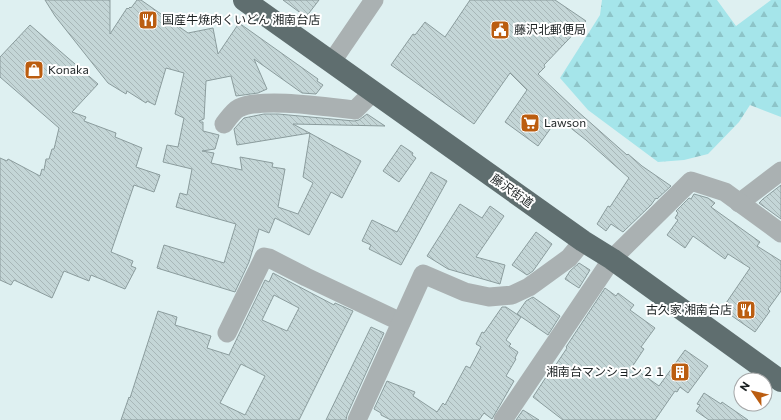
<svg xmlns="http://www.w3.org/2000/svg" width="781" height="420" font-family="Commissioner,'Noto Sans JP',sans-serif">
<style>
.forest{fill:url(#forest-firs)}
.building{fill:url(#building-back-hatch);stroke:#8b9c9d;fill-rule:evenodd}
.lines{fill:none;stroke-linecap:round;stroke-linejoin:round}
.minor{stroke:#aab1b2;stroke-width:19}
.highway{stroke:#5f6e6f;stroke-width:22}
.labels{text-anchor:middle;stroke-width:4;stroke-linejoin:round;paint-order:stroke}
.poi-label{font-size:12px;fill:#1b2122;stroke:#fff;text-anchor:start}
.street-label{font-size:12px;fill:#1b2122;stroke:#fff}
</style>
<defs>
<pattern id="forest-firs" width="22" height="20" patternUnits="userSpaceOnUse"><rect width="22" height="20" fill="#a5e5ea"/><path d="M5 1l3.5 6h-7zM16 11l3.5 6h-7z" fill="#8dc4c8"/></pattern>
<pattern id="building-back-hatch" width="6" height="6" patternUnits="userSpaceOnUse"><rect width="6" height="6" fill="#c4d6d7"/><path d="M-1 5l2 2M0 0l6 6M5-1l2 2" fill="none" stroke="#a8b7b8"/></pattern>
</defs>
<rect width="100%" height="100%" fill="#def0f1"/>
<!-- forest -->
<path class="forest" d="M 602,0 L 717,0 L 736,26 L 771,0 L 781,0 L 781,117 L 750,105 L 739,122 L 708,154 L 684,160 L 658,162 L 588,110 L 560,78 L 600,15 Z"/>
<!-- building -->
<g class="building">
<path d="M 45,0 L 110,0 L 110,34 L 127,8 L 128,9 L 130,7 L 131,8 L 137,0 L 141,0 L 188,33 L 213,28 L 218,54 L 239,23 L 318,79 L 317,81 L 323,85 L 316,94 L 302,93 L 254,59 L 267,89 L 258,93 L 236,96 L 231,76 L 206,81 L 204,119 L 199,121 L 200,122 L 203,122 L 203,131 L 219,135 L 215,149 L 202,151 L 214,153 L 211,163 L 242,170 L 240,157 L 273,163 L 272,167 L 285,169 L 278,207 L 298,214 L 313,183 L 303,177 L 310,133 L 237,145 L 234,129 L 244,118 L 264,114 L 278,114 L 354,121 L 359,120 L 367,114 L 385,126 L 293,124 L 361,161 L 342,198 L 331,192 L 309,235 L 275,218 L 269,233 L 259,229 L 249,262 L 235,292 L 157,268 L 164,245 L 224,263 L 236,224 L 176,207 L 180,193 L 187,195 L 192,169 L 163,162 L 167,145 L 178,147 L 184,118 L 175,114 L 184,73 L 166,68 L 155,105 L 147,101 L 146,103 L 127,91 L 126,94 L 108,83 L 55,16 Z"/>
<path d="M 283,0 L 319,0 L 306,17 Z"/>
<path d="M 470,0 L 555,0 L 586,21 L 544,65 L 545,67 L 538,74 L 576,110 L 627,155 L 628,154 L 642,166 L 671,186 L 657,199 L 656,198 L 651,205 L 623,232 L 611,224 L 606,231 L 597,224 L 608,206 L 610,207 L 629,178 L 586,140 L 558,118 L 538,146 L 505,122 L 527,90 L 510,73 L 474,124 L 391,65 L 413,34 L 415,35 L 425,22 L 445,37 Z"/>
<path d="M 30,25 L 98,84 L 72,112 L 86,117 L 84,121 L 116,133 L 115,137 L 142,148 L 136,167 L 160,175 L 154,192 L 134,185 L 111,252 L 133,261 L 131,266 L 136,268 L 125,289 L 91,275 L 89,281 L 64,271 L 52,298 L 14,280 L 11,285 L 0,280 L 0,158 L 7,161 L 8,159 L 40,176 L 42,169 L 44,170 L 46,159 L 49,159 L 52,149 L 54,149 L 59,128 L 0,77 L 0,57 Z"/>
<path d="M 401,145 L 413,153 L 412,155 L 416,158 L 399,182 L 383,171 Z"/>
<path d="M 431,172 L 447,181 L 401,265 L 369,249 L 371,245 L 362,241 L 372,220 L 397,232 Z"/>
<path d="M 781,185 L 781,219 L 759,203 L 763,199 Z"/>
<path d="M 694,194 L 708,198 L 715,203 L 711,207 L 760,242 L 757,246 L 781,261 L 781,291 L 768,309 L 770,311 L 755,332 L 722,309 L 750,268 L 728,254 L 725,259 L 693,236 L 685,248 L 667,235 L 678,220 L 675,218 L 678,213 L 676,211 L 689,198 L 691,199 Z"/>
<path d="M 460,204 L 482,218 L 490,206 L 504,216 L 476,257 L 505,265 L 500,284 L 448,269 L 427,256 Z"/>
<path d="M 536,232 L 552,244 L 533,271 L 527,275 L 512,265 Z"/>
<path d="M 579,263 L 590,270 L 579,288 L 565,279 L 570,271 Z"/>
<path d="M 273,273 L 334,305 L 335,303 L 353,311 L 299,420 L 121,420 L 129,397 L 130,398 L 158,311 L 177,317 L 175,325 L 211,336 L 207,348 L 229,355 L 265,280 L 269,282 ZM 274,295 L 299,308 L 287,331 L 262,320 ZM 241,364 L 265,376 L 245,415 L 220,403 Z"/>
<path d="M 605,288 L 616,296 L 618,293 L 634,305 L 630,310 L 655,328 L 641,347 L 644,349 L 632,367 L 659,386 L 685,350 L 708,366 L 688,393 L 680,387 L 677,392 L 675,391 L 655,420 L 563,420 L 533,397 L 552,368 L 553,369 L 567,348 L 566,347 Z"/>
<path d="M 533,297 L 560,316 L 548,335 L 517,314 L 526,301 Z"/>
<path d="M 502,307 L 506,307 L 521,317 L 506,340 L 511,344 L 509,346 L 518,352 L 515,358 L 516,359 L 506,376 L 514,381 L 492,419 L 484,413 L 479,420 L 391,420 L 381,415 L 381,413 L 374,409 L 387,381 L 415,392 L 413,396 L 437,412 L 443,403 L 445,405 L 466,366 L 470,368 L 481,347 L 476,344 L 482,332 L 484,333 Z"/>
<path d="M 371,327 L 384,333 L 347,415 L 346,420 L 326,420 Z"/>
<path d="M 704,393 L 721,404 L 722,402 L 748,420 L 709,420 L 696,411 L 700,405 L 697,404 Z"/>
<path d="M 523,410 L 539,420 L 516,420 Z"/>
</g>
<g class="lines">
<!-- minor -->
<g class="minor">
<path d="M 331,63 L 374,0"/>
<path d="M 224,124 C 228,119 233,111 239,108 C 262,97 327,107 355,110 L 373,92"/>
<path d="M 739,203 L 781,171"/>
<path d="M 227,333 L 264,257 L 269,258 L 306,277 L 401,322"/>
<path d="M 357,420 L 423,274 L 465,292 L 489,297 L 512,295 L 529,287 L 569,258 L 583,241"/>
<path d="M 503,420 L 612,259 L 691,181 L 725,192 L 781,233"/>
</g>
<!-- highway -->
<path class="highway" d="M 244,0 L 583,241 L 612,259 L 781,381"/>
</g>
<!-- icons -->
<defs>
<g id="restaurant-square" transform="scale(1)"><rect x="-9" y="-9" width="18" height="18" rx="4" fill="#bb5d10" stroke="#fff"/><path d="M-5-6h1v4h1v-4h1v4h1v-4h1v5L-1.5 .5V6h-2V.5L-5-1ZM5-6V6H3V1.5H1.5Q1.5-4 5-6Z" fill="#fff"/></g>
<g id="civic-square" transform="scale(1)"><rect x="-9" y="-9" width="18" height="18" rx="4" fill="#bb5d10" stroke="#fff"/><path d="M-.6-6.5H3V-4.5H.6V-3L4-1V1h2V6H-6V1h2V-1L-.6-3ZM-1.2 2.5V6h2.4V2.5Z" fill="#fff"/></g>
<g id="shop-square" transform="scale(1)"><rect x="-9" y="-9" width="18" height="18" rx="4" fill="#bb5d10" stroke="#fff"/><path d="M-5-2.5h2.3a2.7 3.5 0 0 1 5.4 0H5L5.5 6h-11ZM-1.5-2.5h3a1.5 2.3 0 0 0-3 0Z" fill="#fff"/></g>
<g id="supermarket-square" transform="scale(1)"><rect x="-9" y="-9" width="18" height="18" rx="4" fill="#bb5d10" stroke="#fff"/><path d="M-6-5.5h2.5l.6 2H6L4.5 2H-2.5L-4.4-4H-6ZM-1.5 3.2a1.3 1.3 0 1 0 .1 0ZM3 3.2a1.3 1.3 0 1 0 .1 0Z" fill="#fff"/></g>
<g id="building-square" transform="scale(1)"><rect x="-9" y="-9" width="18" height="18" rx="4" fill="#bb5d10" stroke="#fff"/><path d="M-4-6H4V6H1V3H-1V6H-4ZM-2.5-4.3h1.7v1.8h-1.7ZM.8-4.3h1.7v1.8H.8ZM-2.5-1h1.7V.8h-1.7ZM.8-1h1.7V.8H.8Z" fill="#fff"/></g>
</defs>
<g fill-rule="evenodd">
<use href="#restaurant-square" x="148" y="20"/>
<use href="#civic-square" x="500" y="30"/>
<use href="#shop-square" x="34" y="70"/>
<use href="#supermarket-square" x="530" y="123"/>
<use href="#restaurant-square" x="746" y="310"/>
<use href="#building-square" x="680" y="372"/>
</g>
<g class="labels">
<!-- poi labels -->
<g class="poi-label">
<text x="162" y="24">国産牛焼肉くいどん 湘南台店</text>
<text x="514" y="34">藤沢北郵便局</text>
<text x="48" y="74">Konaka</text>
<text x="544" y="127">Lawson</text>
<text x="732" y="314" text-anchor="end">古久家 湘南台店</text>
<text x="666" y="376" text-anchor="end">湘南台マンション２１</text>
</g>
<!-- street labels -->
<g class="street-label">
<text transform="translate(512 191) rotate(35)" y="4">藤沢街道</text>
</g>
</g>
<!-- north arrow -->
<g transform="translate(753 392) rotate(304)"><circle r="19" fill="#ffffff" stroke="#a4a6a7"/>
<path d="M0-3L7 15L0 10L-7 15Z" fill="#bb5d10"/>
<text y="-6" font-size="11" font-weight="bold" text-anchor="middle" fill="#1b2122">N</text>
</g>
</svg>
